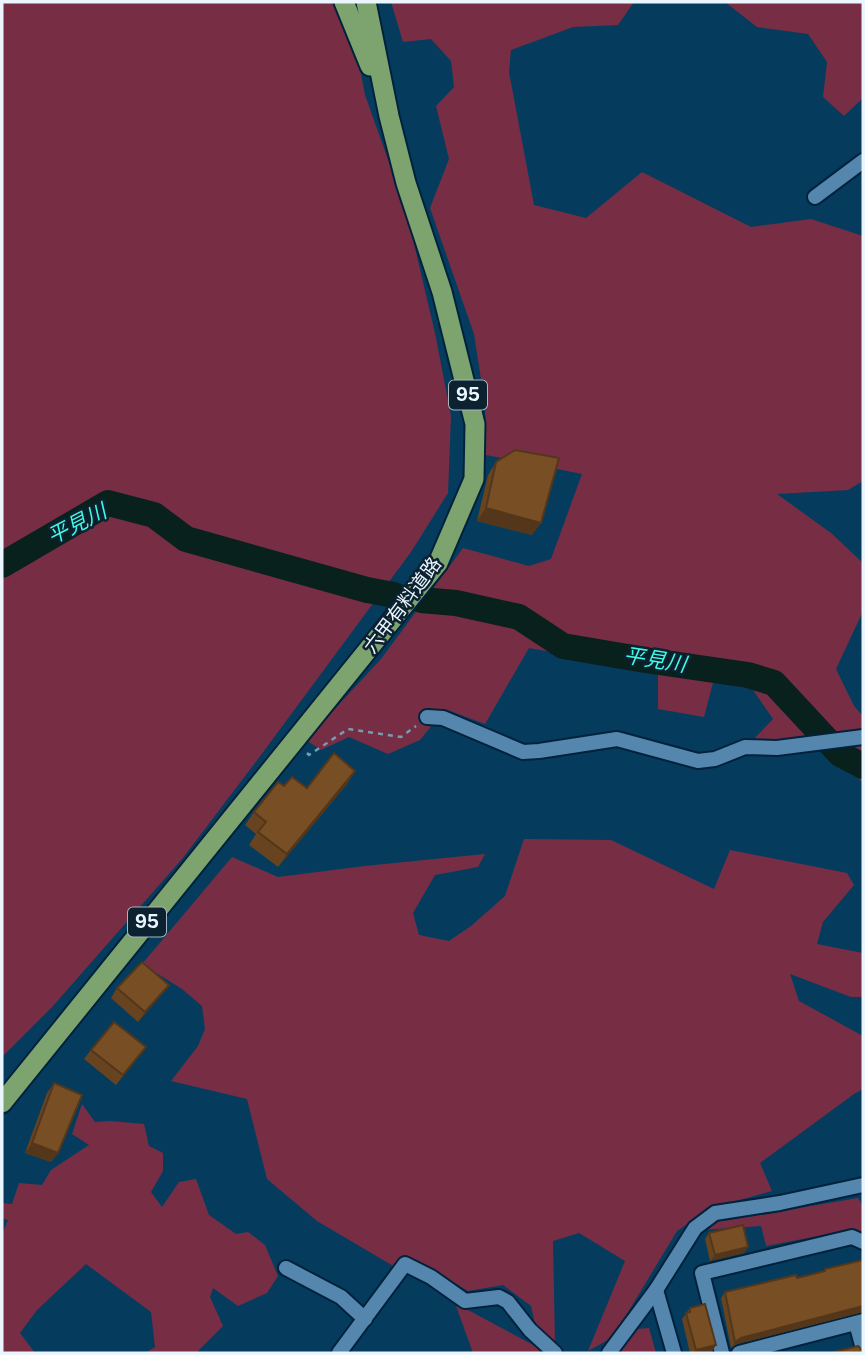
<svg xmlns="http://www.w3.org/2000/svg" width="865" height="1355" font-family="'Public Sans','Noto Sans JP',sans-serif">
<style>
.green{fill:#772e45}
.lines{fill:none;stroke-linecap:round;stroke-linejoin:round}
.river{stroke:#09211d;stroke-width:26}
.minor-casing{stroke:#00223c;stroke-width:18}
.primary-casing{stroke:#00223c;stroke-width:23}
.path{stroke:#7a9aaf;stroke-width:2.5;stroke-dasharray:5 5;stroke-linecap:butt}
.minor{stroke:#5586ad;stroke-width:14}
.primary{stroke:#7da36e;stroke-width:19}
.wall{fill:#674320}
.shaded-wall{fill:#54371a}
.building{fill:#784e25;stroke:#54371a;stroke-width:2}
.labels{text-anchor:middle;stroke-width:5;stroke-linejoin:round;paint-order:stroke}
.shield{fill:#0d2231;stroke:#a8b6c0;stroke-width:2}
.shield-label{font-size:18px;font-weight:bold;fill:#eaf5fd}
.street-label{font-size:19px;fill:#eaf5fd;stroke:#0d2231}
.water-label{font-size:21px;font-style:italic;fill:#42f9e4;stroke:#0d2231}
</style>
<rect width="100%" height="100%" fill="#053c5e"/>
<!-- green -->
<g class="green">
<path d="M 2,2 L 338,2 L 353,32 L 365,95 L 406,210 L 435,333 L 451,416 L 448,493 L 411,552 L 258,759 L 182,859 L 53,1006 L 2,1057 Z"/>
<path d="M 391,2 L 634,2 L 618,25 L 573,27 L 511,50 L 509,72 L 534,205 L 586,218 L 642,172 L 751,227 L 811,219 L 863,236 L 863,481 L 848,490 L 777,494 L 831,533 L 863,563 L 863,611 L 836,669 L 854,706 L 863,716 L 863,783 L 821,739 L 749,744 L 773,719 L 751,687 L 714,679 L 704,717 L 658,709 L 658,671 L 529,648 L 485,724 L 445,709 L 420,740 L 388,754 L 349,737 L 321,750 L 306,740 L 381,659 L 463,548 L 529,566 L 551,559 L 582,474 L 486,455 L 485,405 L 474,334 L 430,208 L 449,159 L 436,106 L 454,87 L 451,61 L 431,39 L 403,42 Z"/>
<path d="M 725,2 L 863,2 L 863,98 L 844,116 L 823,97 L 827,62 L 808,34 L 757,27 Z"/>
<path d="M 524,839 L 611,840 L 714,889 L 730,850 L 847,873 L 854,885 L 823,922 L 817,944 L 863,953 L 863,997 L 851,997 L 790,974 L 799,1001 L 863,1036 L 863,1089 L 854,1094 L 760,1163 L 772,1191 L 711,1208 L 677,1231 L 613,1337 L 588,1351 L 625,1261 L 579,1233 L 553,1241 L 555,1344 L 535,1324 L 531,1306 L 503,1285 L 468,1291 L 421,1263 L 395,1267 L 317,1221 L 267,1179 L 247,1099 L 171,1081 L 198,1046 L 205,1029 L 202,1006 L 182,989 L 142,964 L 232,857 L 278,877 L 365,866 L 485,854 L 478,867 L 435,875 L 413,913 L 419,935 L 449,941 L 471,926 L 505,896 Z"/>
<path d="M 82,1104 L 95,1122 L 110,1121 L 144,1124 L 149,1146 L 163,1153 L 163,1171 L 151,1192 L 162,1207 L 179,1182 L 196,1179 L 209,1215 L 236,1234 L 248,1232 L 265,1245 L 278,1276 L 267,1293 L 238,1306 L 213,1288 L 210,1297 L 223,1326 L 196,1353 L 145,1353 L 155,1347 L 151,1312 L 86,1264 L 37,1310 L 20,1333 L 35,1353 L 2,1353 L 2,1234 L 8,1220 L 2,1218 L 2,1203 L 12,1204 L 19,1183 L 42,1185 L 51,1170 L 89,1145 L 72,1134 Z"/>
<path d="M 858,1198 L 863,1206 L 863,1236 L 850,1230 L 766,1246 L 761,1226 L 701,1230 L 717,1222 Z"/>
<path d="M 455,1303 L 548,1353 L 473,1353 Z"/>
<path d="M 649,1328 L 656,1353 L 614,1353 L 620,1349 L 636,1329 Z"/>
</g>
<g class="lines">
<!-- river -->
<g class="river">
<path d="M 2,565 L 108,503 L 154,515 L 186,539 L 367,590 L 394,595"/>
<path d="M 421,600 L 456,603 L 519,617 L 563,646 L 645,660 L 748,675 L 774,683 L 840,754 L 863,766"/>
</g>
<!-- minor casing -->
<g class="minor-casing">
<g id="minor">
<path d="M 815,197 L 863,161"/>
<path d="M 427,717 L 443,718 L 523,752 L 539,751 L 617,739 L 698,761 L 715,759 L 745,747 L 777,748 L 863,737"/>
<path d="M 286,1268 L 341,1297 L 365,1319"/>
<path d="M 656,1290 L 674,1353"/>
<path d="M 856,1323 L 863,1349"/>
<path d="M 339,1353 L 405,1264 L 431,1277 L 465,1301 L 499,1297 L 508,1302 L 530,1330 L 555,1353"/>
<path d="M 609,1353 L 656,1290 L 695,1228 L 715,1213 L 780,1203 L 863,1185"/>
<path d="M 722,1353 L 702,1273 L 852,1237 L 863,1242"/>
<path d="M 739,1353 L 863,1321"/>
</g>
</g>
<!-- primary casing -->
<g class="primary-casing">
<g id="primary">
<path d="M 344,2 L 370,66"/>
<path d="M 2,1103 L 438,563 L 474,479 L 475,424 L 442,292 L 406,183 L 389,116 L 366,2"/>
</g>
</g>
<!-- path -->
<path class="path" d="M 307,753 L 309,755 L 348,729 L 401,737 L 416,726"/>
<!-- minor -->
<use href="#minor" class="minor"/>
<!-- primary -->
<use href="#primary" class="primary"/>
</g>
<!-- wall -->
<g class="wall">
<path d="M 496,462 L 532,535 L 477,521 L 488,475 Z"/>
<path d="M 355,771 L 347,784 L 278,867 L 249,845 L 256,834 L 245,825 L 254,812 L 284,786 L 307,788 Z"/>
<path d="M 117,988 L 162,994 L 138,1022 L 111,998 Z"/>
<path d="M 146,1047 L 116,1085 L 84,1059 L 91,1050 Z"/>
<path d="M 54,1083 L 58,1153 L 51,1162 L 25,1153 L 47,1093 Z"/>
<path d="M 709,1233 L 748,1247 L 744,1253 L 710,1261 L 705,1239 Z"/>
<path d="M 863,1260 L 863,1312 L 737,1344 L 731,1348 L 721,1298 L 725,1292 L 797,1278 L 823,1272 L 825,1269 Z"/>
<path d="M 690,1308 L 716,1345 L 712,1351 L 704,1353 L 690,1353 L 682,1319 Z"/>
</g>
<!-- shaded-wall -->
<g class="shaded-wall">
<path d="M 486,508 L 541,523 L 532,535 L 477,521 Z"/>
<path d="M 355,771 L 347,784 L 278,867 L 287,854 Z"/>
<path d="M 169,985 L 162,994 L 138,1022 L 145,1012 Z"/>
<path d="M 32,1143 L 58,1153 L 51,1162 L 25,1153 Z"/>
<path d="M 748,1247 L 744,1253 L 710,1261 L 715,1255 Z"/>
<path d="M 863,1306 L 863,1312 L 737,1344 L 731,1348 L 735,1342 L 741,1338 Z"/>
<path d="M 716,1345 L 712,1351 L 704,1353 L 693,1353 L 696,1350 Z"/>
</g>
<!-- building -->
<g class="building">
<path d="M 515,450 L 559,458 L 541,523 L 486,508 L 496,462 Z"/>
<path d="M 334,753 L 355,771 L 287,854 L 258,832 L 266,822 L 254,812 L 278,782 L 284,786 L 292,777 L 307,788 Z"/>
<path d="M 142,962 L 169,985 L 145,1012 L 117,988 Z"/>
<path d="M 114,1022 L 146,1047 L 123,1075 L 91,1050 Z"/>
<path d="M 54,1083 L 82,1095 L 58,1153 L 32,1143 Z"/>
<path d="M 743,1225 L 748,1247 L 715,1255 L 709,1233 Z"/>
<path d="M 863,1260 L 863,1306 L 741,1338 L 735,1342 L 725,1292 L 796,1275 L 797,1278 L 825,1271 L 825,1269 Z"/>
<path d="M 705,1304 L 716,1345 L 696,1350 L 686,1313 L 690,1312 L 690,1308 Z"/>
<path d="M 858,1346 L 863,1351 L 863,1353 L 830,1353 Z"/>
</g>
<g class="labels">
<!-- shield labels -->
<g class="shield">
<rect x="449" y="380.5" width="38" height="29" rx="5"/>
<rect x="128" y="907.5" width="38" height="29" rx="5"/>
</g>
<g class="shield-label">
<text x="468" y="401">95</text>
<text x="147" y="928">95</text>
</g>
<!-- street labels -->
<g class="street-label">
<text transform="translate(402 605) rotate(-53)" y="7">六甲有料道路</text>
</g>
<!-- water labels -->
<g class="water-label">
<text transform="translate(77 524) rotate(-27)" y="7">平見川</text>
<text transform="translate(655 660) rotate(9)" y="7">平見川</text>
</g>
</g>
<!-- border -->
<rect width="865" height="1355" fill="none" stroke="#eaf5fd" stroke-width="7"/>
</svg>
